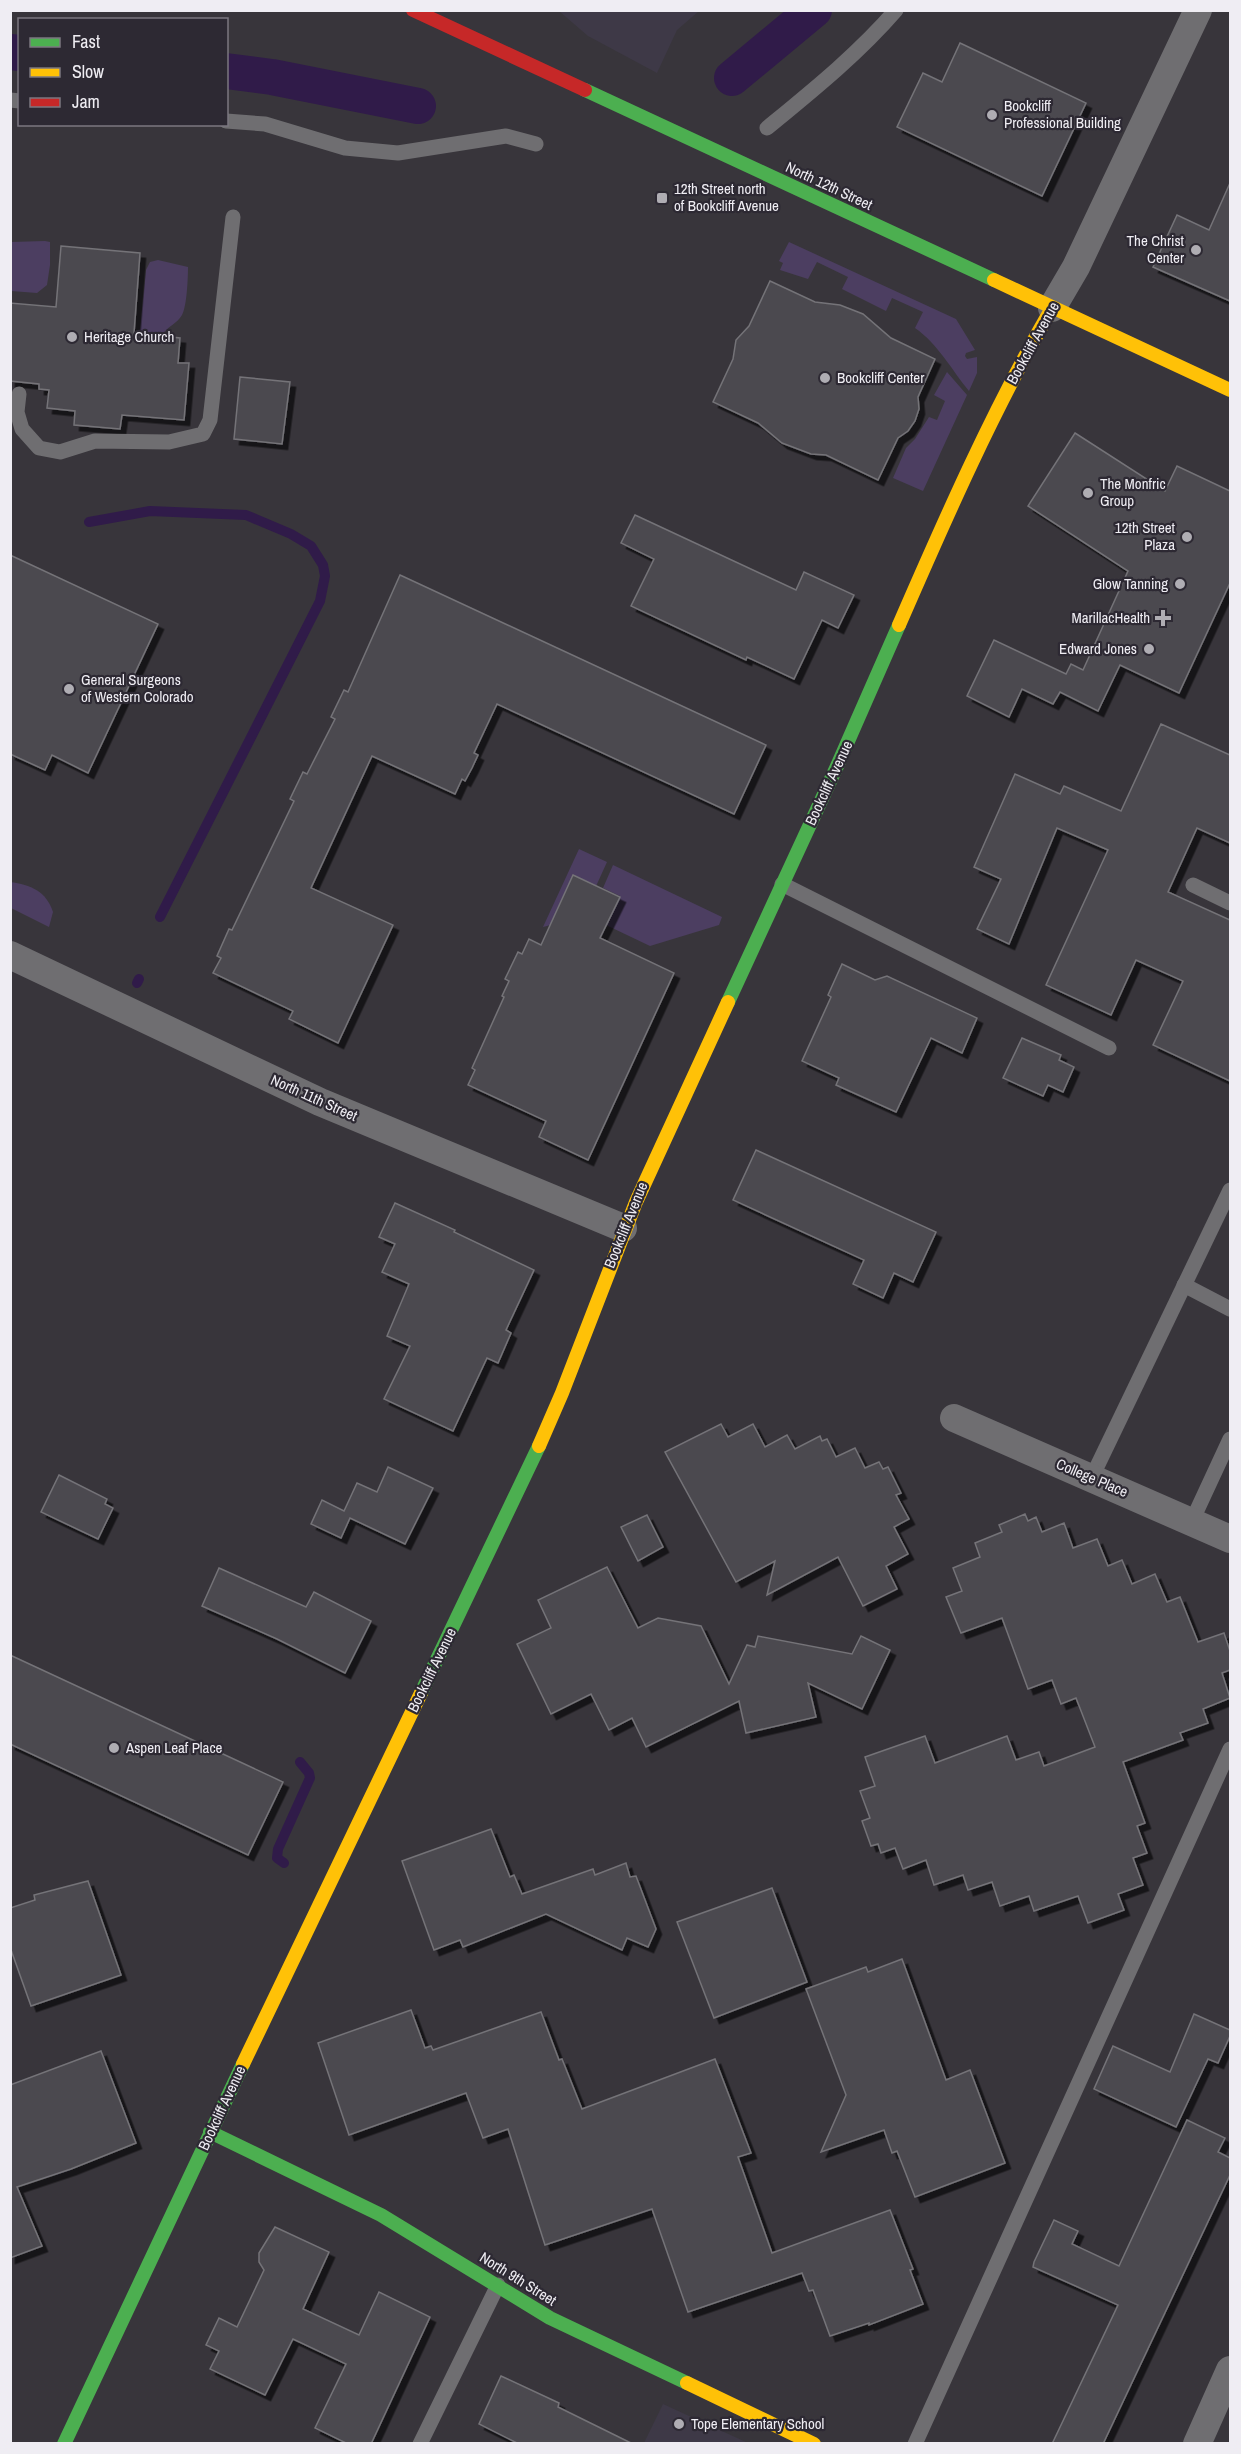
<svg xmlns="http://www.w3.org/2000/svg" width="1241" height="2454" font-family="'Archivo Narrow',sans-serif">
<style>
.built{fill:#3e3947}
.green{fill:#4c3e61}
.lines{fill:none;stroke-linecap:round;stroke-linejoin:round}
.stream{stroke:#301b49;stroke-width:10}
.canal{stroke:#301b49;stroke-width:36}
.building{fill:#4c4a4f;stroke:#747378;stroke-width:1.5;filter:url(#shadow)}
.lane{stroke:#6f6e71;stroke-width:15}
.street{stroke:#6f6e71;stroke-width:28}
.fast{stroke:#4caf50;stroke-width:14}
.slow{stroke:#ffc107;stroke-width:14}
.jam{stroke:#c62828;stroke-width:14}
.poi-dot{fill:#afadb3;stroke:#2d2933;stroke-width:2}
.labels{text-anchor:middle;stroke-width:4.5;stroke-linejoin:round;paint-order:stroke}
.poi-label{font-size:15px;fill:#efedf3;stroke:#2d2933;text-anchor:start}
.street-label{font-size:15px;fill:#efedf3;stroke:#2d2933}
</style>
<defs>
<filter id="shadow"><feDropShadow dx="5.5" dy="5.5" stdDeviation="0" flood-color="#0009"/></filter>
</defs>
<rect width="100%" height="100%" fill="#38353b"/>
<!-- built -->
<g class="built">
<path d="M 559,11 L 699,11 L 677,30 L 657,73 L 588,36 Z"/>
<path d="M 663,2404 L 748,2443 L 644,2443 Z"/>
</g>
<!-- green -->
<g class="green">
<path d="M 45,241 L 50,242 L 50,265 L 47,285 L 37,293 L 11,291 L 11,242 Z"/>
<path d="M 789,242 L 956,319 L 975,350 L 966,353 L 965,356 L 967,359 L 977,357 L 977,373 L 969,391 C 951,369 938,344 915,328 L 923,312 L 892,298 L 886,311 L 842,289 L 848,277 L 817,262 L 808,279 L 780,270 L 783,263 L 779,261 Z"/>
<path d="M 158,260 L 188,267 C 188,277 187,306 182,315 C 177,324 167,326 162,336 L 155,335 L 137,359 L 146,270 L 150,262 Z"/>
<path d="M 947,372 L 967,395 L 923,491 L 893,478 L 906,448 L 915,439 L 929,417 L 937,420 L 945,401 L 934,395 Z"/>
<path d="M 579,849 L 607,862 L 582,917 L 543,927 Z"/>
<path d="M 613,865 L 722,917 L 719,925 L 650,946 L 606,925 L 620,896 L 603,888 Z"/>
<path d="M 10,882 C 31,885 46,891 53,912 L 49,927 L 11,908 Z"/>
</g>
<g class="lines">
<!-- stream -->
<g class="stream">
<path d="M 89,522 L 150,511 L 246,515 L 291,534 L 311,546 L 323,565 L 325,576 L 320,601 L 160,917"/>
<path d="M 137,983 L 139,979"/>
<path d="M 284,1863 L 277,1858 L 278,1849 L 310,1778 L 309,1773 L 300,1762"/>
</g>
<!-- canal -->
<g class="canal">
<path d="M 10,52 L 20,53"/>
<path d="M 226,71 L 272,77 L 418,106"/>
<path d="M 732,78 L 814,10"/>
</g>
</g>
<!-- building -->
<g class="building">
<path d="M 960,43 L 1086,103 L 1042,196 L 897,127 L 923,73 L 942,82 Z"/>
<path d="M 1230,183 L 1230,301 L 1153,267 L 1177,215 L 1209,230 Z"/>
<path d="M 61,246 L 140,253 L 134,333 L 180,338 L 178,363 L 189,363 L 184,420 L 122,415 L 120,429 L 74,425 L 75,411 L 47,408 L 49,390 L 39,389 L 39,384 L 10,381 L 10,303 L 56,307 Z"/>
<path d="M 770,281 L 815,302 L 840,305 L 863,314 L 891,338 L 935,359 L 918,397 L 919,409 L 915,421 L 908,431 L 898,438 L 878,480 L 826,455 L 811,454 L 782,443 L 758,423 L 713,402 L 733,359 L 736,340 L 749,326 Z"/>
<path d="M 240,377 L 290,382 L 282,444 L 234,439 Z"/>
<path d="M 1075,433 L 1165,491 L 1177,466 L 1230,491 L 1230,583 L 1179,693 L 1120,665 L 1098,711 L 1060,692 L 1053,704 L 1022,689 L 1009,717 L 967,696 L 994,640 L 1066,674 L 1071,664 L 1083,670 L 1128,571 L 1028,506 Z"/>
<path d="M 635,515 L 796,590 L 804,572 L 854,595 L 838,628 L 822,620 L 794,679 L 747,657 L 746,660 L 631,606 L 654,559 L 621,543 Z"/>
<path d="M 10,555 L 158,624 L 88,773 L 52,755 L 45,770 L 10,754 Z"/>
<path d="M 400,575 L 766,745 L 734,814 L 497,704 L 474,753 L 478,755 L 472,768 L 465,781 L 462,779 L 455,794 L 372,756 L 311,888 L 393,925 L 338,1043 L 289,1019 L 293,1011 L 213,973 L 221,958 L 217,956 L 229,929 L 232,930 L 294,801 L 290,799 L 303,772 L 307,774 L 335,719 L 331,717 L 344,690 L 348,692 Z"/>
<path d="M 1161,724 L 1230,755 L 1230,843 L 1197,828 L 1168,892 L 1230,920 L 1230,1081 L 1153,1045 L 1183,981 L 1136,960 L 1111,1015 L 1046,985 L 1108,850 L 1057,828 L 1009,944 L 977,929 L 1001,879 L 974,867 L 1015,774 L 1060,794 L 1064,786 L 1121,811 Z"/>
<path d="M 573,875 L 620,897 L 600,938 L 674,973 L 588,1160 L 539,1137 L 546,1121 L 468,1085 L 475,1070 L 472,1068 L 504,997 L 502,996 L 509,981 L 505,979 L 518,952 L 522,954 L 529,939 L 541,945 Z"/>
<path d="M 842,964 L 875,980 L 887,976 L 977,1018 L 962,1053 L 931,1038 L 896,1112 L 836,1085 L 839,1078 L 802,1061 L 831,997 L 828,995 Z"/>
<path d="M 1022,1038 L 1061,1055 L 1059,1060 L 1074,1067 L 1063,1092 L 1048,1085 L 1043,1096 L 1003,1078 Z"/>
<path d="M 756,1150 L 936,1232 L 913,1282 L 894,1273 L 883,1298 L 853,1284 L 864,1260 L 733,1200 Z"/>
<path d="M 395,1203 L 455,1230 L 454,1232 L 534,1270 L 506,1330 L 511,1333 L 498,1363 L 487,1358 L 453,1431 L 384,1399 L 410,1346 L 387,1336 L 409,1284 L 382,1272 L 395,1244 L 379,1237 Z"/>
<path d="M 721,1424 L 728,1437 L 753,1424 L 765,1447 L 787,1435 L 795,1449 L 820,1436 L 822,1441 L 827,1439 L 836,1457 L 855,1448 L 865,1468 L 879,1462 L 883,1469 L 888,1467 L 901,1493 L 896,1495 L 909,1519 L 894,1527 L 908,1554 L 886,1566 L 897,1589 L 863,1606 L 838,1557 L 767,1595 L 775,1561 L 736,1582 L 665,1452 Z"/>
<path d="M 388,1467 L 433,1488 L 405,1544 L 350,1518 L 341,1538 L 311,1524 L 322,1500 L 344,1511 L 357,1483 L 377,1492 Z"/>
<path d="M 59,1475 L 107,1499 L 105,1504 L 113,1508 L 98,1539 L 41,1512 Z"/>
<path d="M 1025,1514 L 1028,1521 L 1036,1517 L 1042,1532 L 1064,1523 L 1073,1548 L 1097,1539 L 1108,1566 L 1122,1560 L 1132,1584 L 1155,1574 L 1167,1602 L 1180,1597 L 1198,1642 L 1224,1633 L 1230,1651 L 1230,1670 L 1222,1673 L 1230,1698 L 1203,1709 L 1208,1723 L 1180,1733 L 1183,1740 L 1123,1762 L 1145,1823 L 1137,1826 L 1147,1853 L 1133,1858 L 1143,1885 L 1118,1894 L 1124,1910 L 1088,1923 L 1078,1896 L 1034,1911 L 1029,1896 L 1000,1906 L 992,1882 L 968,1890 L 963,1875 L 934,1885 L 926,1860 L 903,1869 L 895,1848 L 881,1853 L 878,1844 L 871,1846 L 862,1821 L 870,1818 L 860,1791 L 875,1786 L 865,1757 L 925,1736 L 935,1763 L 1007,1736 L 1016,1760 L 1039,1752 L 1044,1766 L 1095,1747 L 1076,1698 L 1061,1704 L 1052,1680 L 1028,1689 L 1002,1618 L 961,1633 L 946,1597 L 962,1591 L 953,1568 L 980,1557 L 975,1543 L 1002,1532 L 999,1525 Z"/>
<path d="M 647,1515 L 663,1547 L 638,1561 L 621,1527 Z"/>
<path d="M 607,1567 L 638,1628 L 658,1618 L 701,1626 L 729,1684 L 747,1645 L 755,1647 L 758,1636 L 852,1654 L 861,1636 L 890,1650 L 862,1709 L 808,1683 L 816,1717 L 746,1733 L 739,1701 L 646,1747 L 632,1718 L 609,1730 L 591,1694 L 551,1714 L 517,1644 L 551,1628 L 538,1600 Z"/>
<path d="M 219,1568 L 306,1607 L 314,1592 L 371,1621 L 345,1673 L 277,1639 L 202,1606 Z"/>
<path d="M 10,1655 L 283,1782 L 248,1855 L 10,1744 Z"/>
<path d="M 491,1829 L 510,1877 L 514,1875 L 522,1894 L 593,1869 L 595,1875 L 626,1863 L 630,1877 L 636,1876 L 656,1929 L 648,1947 L 627,1938 L 622,1950 L 546,1914 L 463,1947 L 460,1940 L 434,1950 L 402,1861 Z"/>
<path d="M 88,1881 L 121,1975 L 31,2006 L 10,1947 L 10,1908 L 35,1900 L 34,1895 Z"/>
<path d="M 772,1888 L 807,1982 L 714,2018 L 677,1922 Z"/>
<path d="M 902,1959 L 946,2080 L 970,2070 L 1005,2163 L 915,2197 L 897,2151 L 892,2153 L 884,2130 L 821,2152 L 846,2095 L 806,1989 L 866,1967 L 868,1972 Z"/>
<path d="M 411,2010 L 425,2048 L 431,2046 L 433,2050 L 541,2012 L 559,2060 L 562,2059 L 582,2109 L 715,2059 L 751,2153 L 738,2157 L 772,2253 L 890,2210 L 913,2269 L 910,2270 L 923,2304 L 869,2325 L 869,2323 L 830,2336 L 813,2290 L 809,2291 L 802,2273 L 688,2312 L 652,2209 L 545,2245 L 508,2129 L 483,2138 L 466,2093 L 349,2135 L 318,2043 Z"/>
<path d="M 1194,2014 L 1230,2030 L 1230,2036 L 1218,2063 L 1208,2059 L 1176,2127 L 1094,2089 L 1113,2046 L 1170,2072 Z"/>
<path d="M 101,2051 L 136,2143 L 71,2169 L 17,2187 L 42,2246 L 10,2258 L 10,2085 Z"/>
<path d="M 1187,2120 L 1225,2138 L 1218,2152 L 1230,2158 L 1230,2175 L 1103,2444 L 1052,2444 L 1118,2305 L 1033,2267 L 1034,2262 L 1054,2220 L 1078,2231 L 1072,2244 L 1119,2266 Z"/>
<path d="M 275,2227 L 329,2252 L 303,2309 L 359,2335 L 379,2292 L 430,2317 L 371,2444 L 348,2444 L 315,2428 L 346,2364 L 293,2339 L 265,2395 L 210,2369 L 219,2351 L 206,2345 L 219,2318 L 237,2327 L 264,2270 L 259,2262 L 259,2253 Z"/>
<path d="M 501,2376 L 559,2403 L 558,2407 L 633,2444 L 519,2444 L 479,2424 Z"/>
</g>
<g class="lines">
<!-- lane -->
<g class="lane">
<path d="M 10,100 L 20,101"/>
<path d="M 226,121 L 265,124 L 345,148 L 398,153 L 506,136 L 536,144"/>
<path d="M 767,128 C 812,91 858,54 896,10"/>
<path d="M 19,394 L 17,412 L 22,429 L 39,448 L 60,452 L 95,441 L 169,442 L 203,434 L 210,420 L 233,217"/>
<path d="M 782,884 L 1109,1048"/>
<path d="M 1193,885 L 1230,903"/>
<path d="M 1184,1285 L 1230,1309"/>
<path d="M 1092,1477 L 1230,1190"/>
<path d="M 1192,1521 L 1230,1439"/>
<path d="M 420,2444 L 498,2285"/>
<path d="M 915,2444 L 1230,1749"/>
</g>
<!-- street -->
<g class="street">
<path d="M 1052,308 L 1076,267 L 1198,10"/>
<path d="M 10,955 L 320,1102 L 623,1228"/>
<path d="M 954,1418 L 1230,1539"/>
<path d="M 1197,2444 L 1230,2370"/>
</g>
<!-- fast -->
<g class="fast">
<path d="M 585,90 L 994,280"/>
<path d="M 728,1002 L 838,764 L 899,625"/>
<path d="M 421,1693 L 539,1446"/>
<path d="M 210,2132 L 381,2215 L 550,2318 L 687,2383"/>
<path d="M 64,2444 L 243,2064"/>
</g>
<!-- slow -->
<g class="slow">
<path d="M 994,280 L 1230,390"/>
<path d="M 899,625 C 946,517 993,410 1052,308"/>
<path d="M 539,1446 L 562,1393 L 636,1202 L 728,1002"/>
<path d="M 243,2064 L 421,1693"/>
<path d="M 687,2383 L 814,2444"/>
</g>
<!-- jam -->
<path class="jam" d="M 413,10 L 585,90"/>
</g>
<!-- markers -->
<g class="poi-dot">
<circle cx="992" cy="115" r="6"/>
<rect x="656" y="192" width="12" height="12" rx="3"/>
<circle cx="1196" cy="250" r="6"/>
<circle cx="72" cy="337" r="6"/>
<circle cx="825" cy="378" r="6"/>
<circle cx="1088" cy="493" r="6"/>
<circle cx="1187" cy="537" r="6"/>
<circle cx="1180" cy="584" r="6"/>
<path d="M1160 609h6v6h6v6h-6v6h-6v-6h-6v-6h6z"/>
<circle cx="1149" cy="649" r="6"/>
<circle cx="69" cy="689" r="6"/>
<circle cx="114" cy="1748" r="6"/>
<circle cx="679" cy="2424" r="6"/>
</g>
<g class="labels">
<!-- poi labels -->
<g class="poi-label">
<text x="1004" y="111">Bookcliff<tspan x="1004" dy="17">Professional Building</tspan></text>
<text x="674" y="194">12th Street north<tspan x="674" dy="17">of Bookcliff Avenue</tspan></text>
<text x="1184" y="246" text-anchor="end">The Christ<tspan x="1184" dy="17">Center</tspan></text>
<text x="84" y="342">Heritage Church</text>
<text x="837" y="383">Bookcliff Center</text>
<text x="1100" y="489">The Monfric<tspan x="1100" dy="17">Group</tspan></text>
<text x="1175" y="533" text-anchor="end">12th Street<tspan x="1175" dy="17">Plaza</tspan></text>
<text x="1168" y="589" text-anchor="end">Glow Tanning</text>
<text x="1150" y="623" text-anchor="end">MarillacHealth</text>
<text x="1137" y="654" text-anchor="end">Edward Jones</text>
<text x="81" y="685">General Surgeons<tspan x="81" dy="17">of Western Colorado</tspan></text>
<text x="126" y="1753">Aspen Leaf Place</text>
<text x="691" y="2429">Tope Elementary School</text>
</g>
<!-- street labels -->
<g class="street-label">
<text transform="translate(829 186) rotate(25)" y="5">North 12th Street</text>
<text transform="translate(1033 343) rotate(-61)" y="5">Bookcliff Avenue</text>
<text transform="translate(829 783) rotate(-65)" y="5">Bookcliff Avenue</text>
<text transform="translate(314 1098) rotate(24)" y="5">North 11th Street</text>
<text transform="translate(626 1225) rotate(-68)" y="5">Bookcliff Avenue</text>
<text transform="translate(1092 1478) rotate(23)" y="5">College Place</text>
<text transform="translate(432 1670) rotate(-64)" y="5">Bookcliff Avenue</text>
<text transform="translate(222 2108) rotate(-65)" y="5">Bookcliff Avenue</text>
<text transform="translate(518 2279) rotate(32)" y="5">North 9th Street</text>
</g>
</g>
<!-- border -->
<rect width="1241" height="2454" fill="none" stroke="#efedf3" stroke-width="24"/>
<!-- legend -->
<rect x="18" y="18" width="210" height="108" fill="#2d2933" stroke="#7b7780" stroke-width="1.5"/>
<rect x="30" y="38" width="30" height="9" fill="#4caf50" stroke="#7b7780" stroke-width="1.5"/>
<text x="72" y="48" font-size="18" fill="#efedf3">Fast</text>
<rect x="30" y="68" width="30" height="9" fill="#ffc107" stroke="#7b7780" stroke-width="1.5"/>
<text x="72" y="78" font-size="18" fill="#efedf3">Slow</text>
<rect x="30" y="98" width="30" height="9" fill="#c62828" stroke="#7b7780" stroke-width="1.5"/>
<text x="72" y="108" font-size="18" fill="#efedf3">Jam</text>
</svg>
